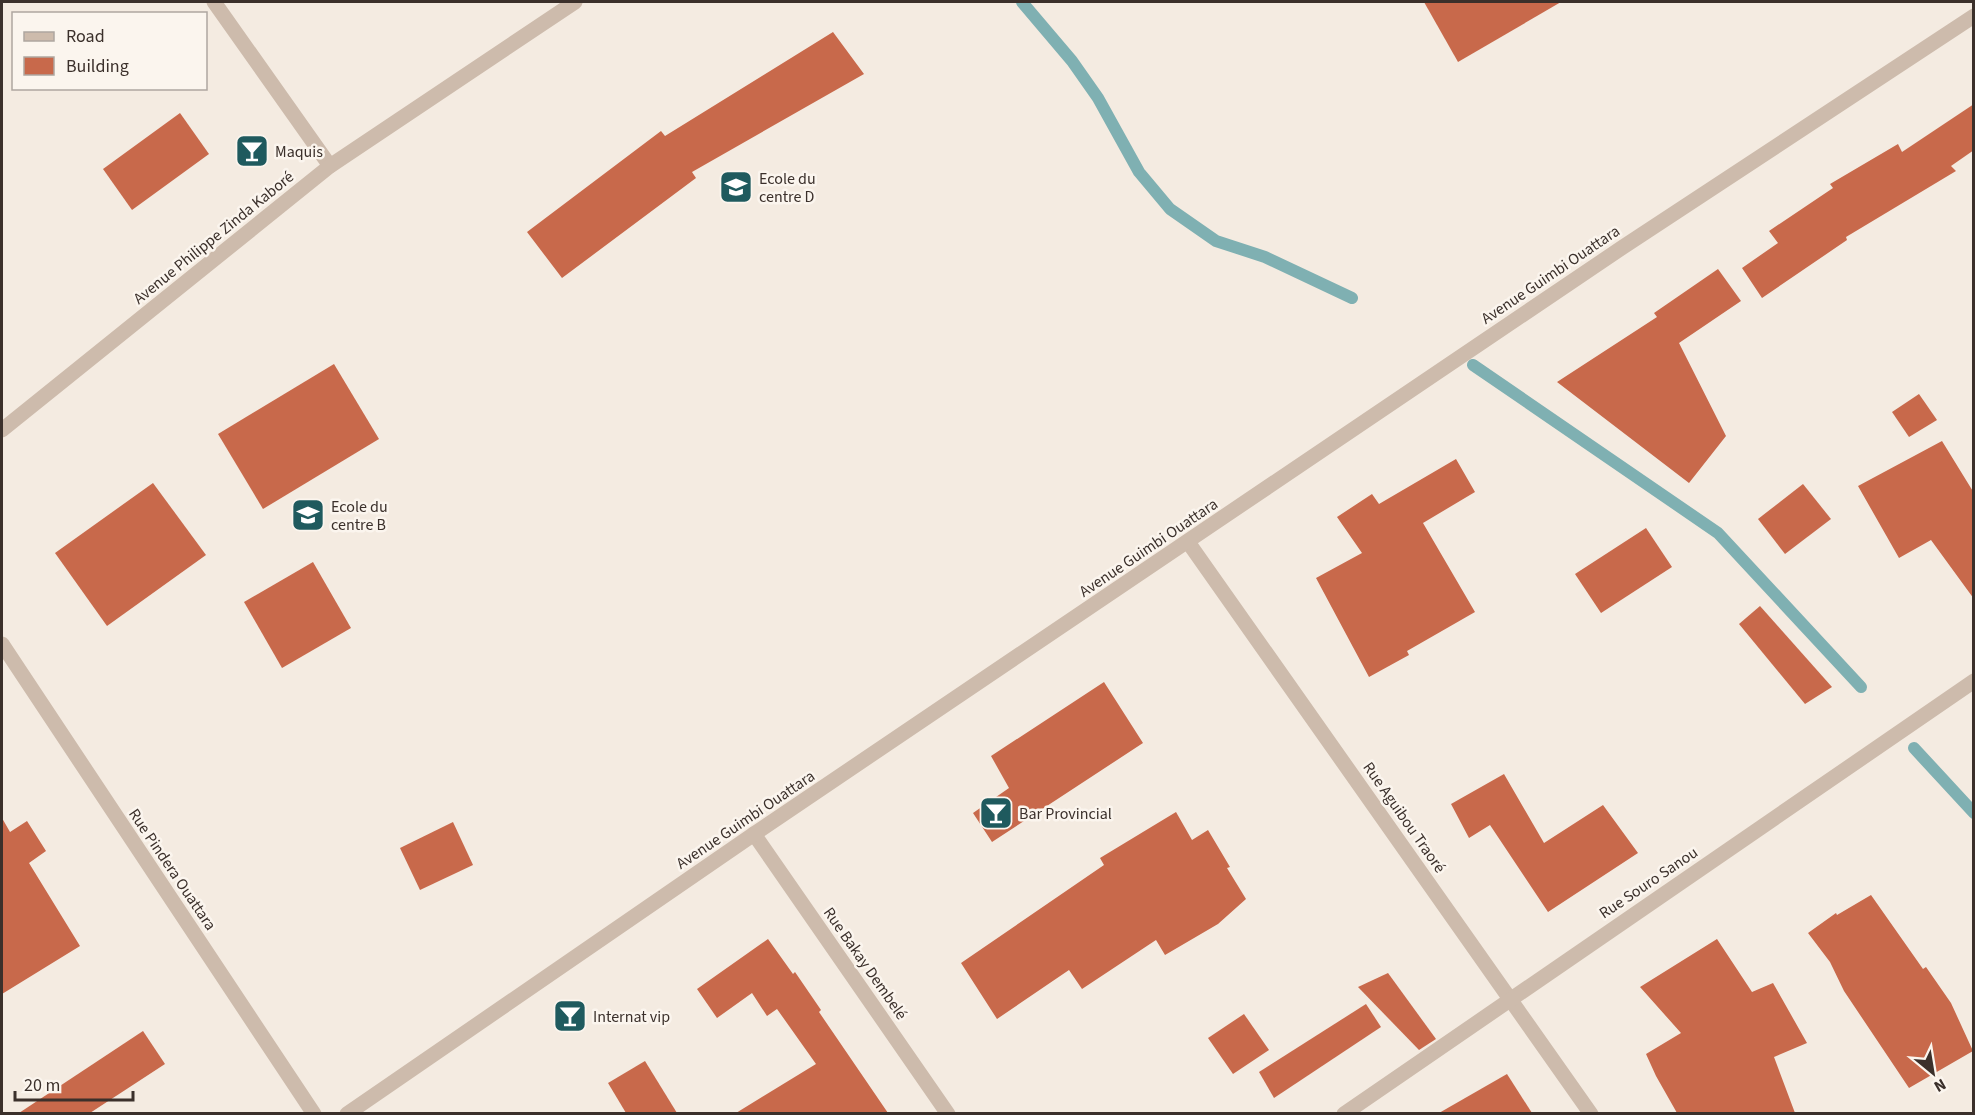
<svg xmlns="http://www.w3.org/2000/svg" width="1975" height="1115" font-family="'Source Sans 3',sans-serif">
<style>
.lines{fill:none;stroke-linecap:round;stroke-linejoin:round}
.stream{stroke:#7fb0b2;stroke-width:12}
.building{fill:#c8694b}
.minor{stroke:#cdbbac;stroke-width:15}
.labels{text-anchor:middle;stroke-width:5;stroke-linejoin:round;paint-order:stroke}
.poi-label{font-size:16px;fill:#3b302b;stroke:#fbf5ee;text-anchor:start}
.street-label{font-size:16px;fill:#3b302b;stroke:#fbf5ee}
</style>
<rect width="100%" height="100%" fill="#f4ebe1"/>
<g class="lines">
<!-- stream -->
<g class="stream">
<path d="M 1022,2 L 1072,61 L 1098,98 L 1139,172 L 1170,209 L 1216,241 L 1265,257 L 1352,298"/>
<path d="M 1473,365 L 1718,533 L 1861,687"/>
<path d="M 1914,748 L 1974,813"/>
</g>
</g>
<!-- building -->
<g class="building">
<path d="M 1424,2 L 1561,2 L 1458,62 Z"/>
<path d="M 833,32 L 864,74 L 692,172 L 696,178 L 562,278 L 527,232 L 661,131 L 665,136 Z"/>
<path d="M 1974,104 L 1974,150 L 1951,166 L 1956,171 L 1846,237 L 1847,240 L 1762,298 L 1742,268 L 1778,243 L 1769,231 L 1833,188 L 1830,184 L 1898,144 L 1902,152 Z"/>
<path d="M 180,113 L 209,154 L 132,210 L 103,169 Z"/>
<path d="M 1718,269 L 1741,301 L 1679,343 L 1726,436 L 1689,483 L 1557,382 L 1657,317 L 1654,313 Z"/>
<path d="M 334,364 L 379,439 L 263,509 L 218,434 Z"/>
<path d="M 1919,394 L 1937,420 L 1909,437 L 1892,412 Z"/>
<path d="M 1942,441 L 1974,493 L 1974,599 L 1931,540 L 1899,558 L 1858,486 Z"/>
<path d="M 1456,459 L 1475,492 L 1423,523 L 1475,612 L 1407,651 L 1409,655 L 1369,677 L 1316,578 L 1362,553 L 1337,517 L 1372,494 L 1379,504 Z"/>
<path d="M 153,483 L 206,555 L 107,626 L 55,553 Z"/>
<path d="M 1803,484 L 1831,519 L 1785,554 L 1758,519 Z"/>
<path d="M 1646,528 L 1672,567 L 1601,613 L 1575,574 Z"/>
<path d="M 313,562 L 351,628 L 282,668 L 244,602 Z"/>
<path d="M 1760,606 L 1832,687 L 1805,704 L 1739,624 Z"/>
<path d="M 1104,682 L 1143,743 L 992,842 L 973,813 L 1009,788 L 991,756 Z"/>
<path d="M 1504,774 L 1544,843 L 1603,805 L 1638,853 L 1548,912 L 1490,825 L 1469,838 L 1451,804 Z"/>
<path d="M 1176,812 L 1192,840 L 1208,830 L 1230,867 L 1227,868 L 1246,899 L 1218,924 L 1165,955 L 1156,940 L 1082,989 L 1069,970 L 997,1019 L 961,963 L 1104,865 L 1100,858 Z"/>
<path d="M 2,818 L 10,832 L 27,821 L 46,851 L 29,863 L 80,946 L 2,994 Z"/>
<path d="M 453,822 L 473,865 L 420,890 L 400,848 Z"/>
<path d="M 1871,895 L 1923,969 L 1926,967 L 1951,1003 L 1973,1051 L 1909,1088 L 1844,991 L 1830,962 L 1808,933 L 1836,913 L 1837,915 Z"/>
<path d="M 768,939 L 793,974 L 795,972 L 821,1010 L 819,1012 L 888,1113 L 736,1113 L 816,1064 L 777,1009 L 767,1016 L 752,993 L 717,1018 L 697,989 Z"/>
<path d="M 1717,939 L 1752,992 L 1773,983 L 1807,1043 L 1774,1057 L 1795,1113 L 1677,1113 L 1656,1076 L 1646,1054 L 1681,1033 L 1640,987 Z"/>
<path d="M 1388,973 L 1436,1039 L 1419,1050 L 1358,987 Z"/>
<path d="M 1366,1004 L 1381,1027 L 1274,1098 L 1259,1072 Z"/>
<path d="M 1244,1014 L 1269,1050 L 1233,1074 L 1208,1038 Z"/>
<path d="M 143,1031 L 165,1064 L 90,1113 L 19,1113 Z"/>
<path d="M 645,1061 L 677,1113 L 626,1113 L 608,1083 Z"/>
<path d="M 1507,1074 L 1532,1113 L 1439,1113 Z"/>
</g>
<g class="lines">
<!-- minor -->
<g class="minor">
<path d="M 214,2 L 330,166"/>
<path d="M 2,430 L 330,166 L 575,2"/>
<path d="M 1188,542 L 1591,1114"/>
<path d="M 2,644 L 314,1114"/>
<path d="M 754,834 L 948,1114"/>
<path d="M 347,1114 L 754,834 L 1623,247 L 1974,16"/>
<path d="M 1344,1114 L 1974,681"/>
</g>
</g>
<!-- icons -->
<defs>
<g id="bar-square" transform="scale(1.725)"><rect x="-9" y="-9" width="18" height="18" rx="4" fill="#1f5a5e" stroke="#fbf5ee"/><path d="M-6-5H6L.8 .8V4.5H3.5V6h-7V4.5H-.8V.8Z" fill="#fff"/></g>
<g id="school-square" transform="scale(1.725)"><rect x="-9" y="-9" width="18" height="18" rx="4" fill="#1f5a5e" stroke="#fbf5ee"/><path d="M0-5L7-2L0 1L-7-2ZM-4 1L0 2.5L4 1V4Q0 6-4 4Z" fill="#fff"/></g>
</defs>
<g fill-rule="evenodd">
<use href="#bar-square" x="252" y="151"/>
<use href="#school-square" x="736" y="187"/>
<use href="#school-square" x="308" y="515"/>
<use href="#bar-square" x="996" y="813"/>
<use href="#bar-square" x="570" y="1016"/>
</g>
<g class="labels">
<!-- poi labels -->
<g class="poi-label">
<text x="275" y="157">Maquis</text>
<text x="759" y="184">Ecole du<tspan x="759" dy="18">centre D</tspan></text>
<text x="331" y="512">Ecole du<tspan x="331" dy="18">centre B</tspan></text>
<text x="1019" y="819">Bar Provincial</text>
<text x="593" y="1022">Internat vip</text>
</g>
<!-- street labels -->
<g class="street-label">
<text transform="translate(213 237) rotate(-39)" y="6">Avenue Philippe Zinda Kaboré</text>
<text transform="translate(1550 274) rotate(-34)" y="6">Avenue Guimbi Ouattara</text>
<text transform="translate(1148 547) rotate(-34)" y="6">Avenue Guimbi Ouattara</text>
<text transform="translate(1405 817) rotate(55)" y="6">Rue Aguibou Traoré</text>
<text transform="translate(745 819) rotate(-34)" y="6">Avenue Guimbi Ouattara</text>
<text transform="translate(173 869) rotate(56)" y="6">Rue Pindera Ouattara</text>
<text transform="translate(1648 882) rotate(-34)" y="6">Rue Souro Sanou</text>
<text transform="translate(866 963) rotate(55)" y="6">Rue Bakay Dembelé</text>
</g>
</g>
<!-- border -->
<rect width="1975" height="1115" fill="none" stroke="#3b302b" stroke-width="6"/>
<!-- legend -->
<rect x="12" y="12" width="195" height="78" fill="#fbf5ee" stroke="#aea6a0" stroke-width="1.5"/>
<rect x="24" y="32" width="30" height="9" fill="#cdbbac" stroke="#aea6a0" stroke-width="1.5"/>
<text x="66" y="42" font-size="18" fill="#3b302b">Road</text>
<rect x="24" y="57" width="30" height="18" fill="#c8694b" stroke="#aea6a0" stroke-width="1.5"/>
<text x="66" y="72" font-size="18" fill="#3b302b">Building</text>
<!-- north arrow -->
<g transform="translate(1933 1073) rotate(150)" stroke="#fbf5ee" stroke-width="4.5" paint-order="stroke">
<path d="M0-4.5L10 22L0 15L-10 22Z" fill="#3b302b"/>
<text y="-9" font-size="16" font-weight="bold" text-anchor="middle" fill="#3b302b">N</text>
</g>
<!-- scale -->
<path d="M15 1091v9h118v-9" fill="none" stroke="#3b302b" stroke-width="3"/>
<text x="24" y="1091" font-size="18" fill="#3b302b" stroke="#fbf5ee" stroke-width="4.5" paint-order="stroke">20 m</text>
</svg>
